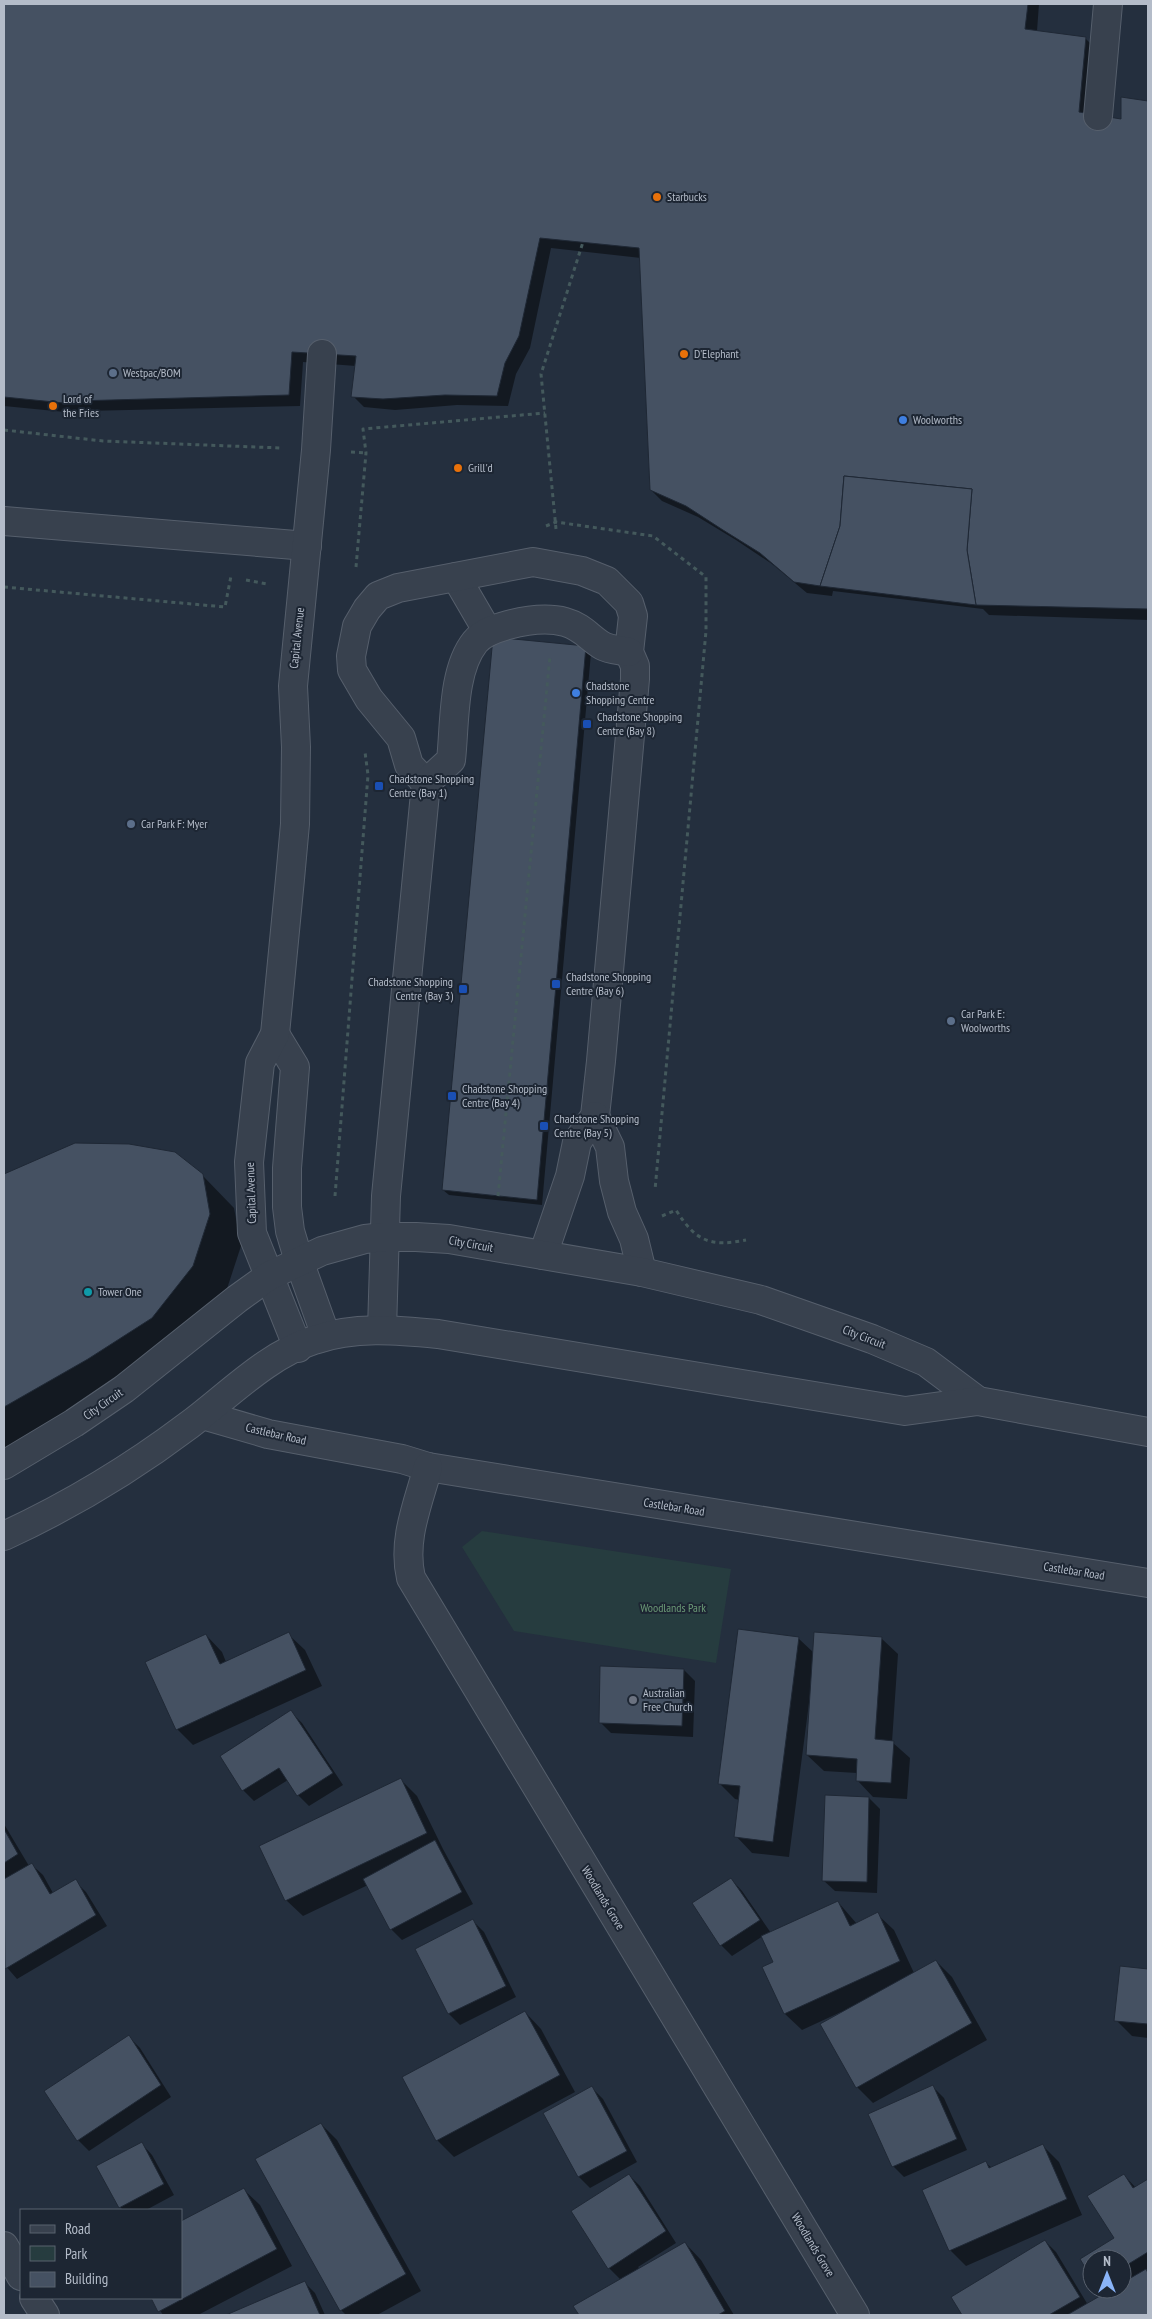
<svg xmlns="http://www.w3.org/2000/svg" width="1152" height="2319" font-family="'PT Sans Narrow',sans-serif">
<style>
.green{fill:#263c3f}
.shadow{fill:#0007}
.building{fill:#455162;stroke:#1f2835}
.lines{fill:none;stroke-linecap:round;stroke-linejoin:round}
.minor-casing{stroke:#565f6c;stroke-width:30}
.path{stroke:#44595c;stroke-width:3;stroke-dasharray:4 4;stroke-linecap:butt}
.minor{stroke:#38414e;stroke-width:28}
.food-dot{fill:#e8710a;stroke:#1d2633;stroke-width:2}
.service-dot{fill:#5c6f8a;stroke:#1d2633;stroke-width:2}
.shop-dot{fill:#3f7fe0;stroke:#1d2633;stroke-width:2}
.transit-dot{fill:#1a4fb4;stroke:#1d2633;stroke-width:2}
.culture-dot{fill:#0f9aa8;stroke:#1d2633;stroke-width:2}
.worship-dot{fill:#6b7280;stroke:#1d2633;stroke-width:2}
.labels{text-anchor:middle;stroke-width:4;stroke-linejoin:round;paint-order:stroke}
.poi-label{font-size:12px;fill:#b4bcc9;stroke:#1d2633;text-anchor:start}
.street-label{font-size:12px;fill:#b4bcc9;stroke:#1d2633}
.park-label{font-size:12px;fill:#6b9a76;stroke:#1d2633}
</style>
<rect width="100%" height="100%" fill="#242f3e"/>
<!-- green -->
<path class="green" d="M 482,1531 L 731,1569 L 716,1663 L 514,1631 L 462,1547 Z"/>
<!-- shadow -->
<g class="shadow">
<path d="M 4,4 L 1039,4 L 1037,31 L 1085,38 L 1096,49 L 1091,116 L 1122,121 L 1122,99 L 1148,102 L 1148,620 L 989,615 L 983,609 L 833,591 L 832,596 L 807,593 L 772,564 L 736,540 L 698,517 L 662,501 L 651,490 L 641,258 L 551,248 L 530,348 L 516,374 L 508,406 L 457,405 L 395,410 L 364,407 L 353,396 L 356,366 L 303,362 L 300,406 L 86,411 L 85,414 L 4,406 Z"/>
<path d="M 585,647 L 591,653 L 542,1205 L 449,1195 L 443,1190 Z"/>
<path d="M 75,1144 L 202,1175 L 234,1208 L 241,1246 L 224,1298 L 184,1349 L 4,1454 L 4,1177 Z"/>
<path d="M 288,1634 L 305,1650 L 322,1686 L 193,1745 L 177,1729 L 206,1635 L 222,1652 L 226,1662 Z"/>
<path d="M 798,1638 L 814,1653 L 881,1638 L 898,1654 L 892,1742 L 910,1758 L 907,1799 L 873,1797 L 857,1780 L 857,1773 L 824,1771 L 807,1755 L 811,1703 L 809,1703 L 789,1857 L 752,1853 L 736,1836 L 740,1800 L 735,1799 L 719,1783 Z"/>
<path d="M 684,1670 L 695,1681 L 693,1737 L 611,1733 L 600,1722 Z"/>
<path d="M 291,1712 L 302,1723 L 343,1785 L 309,1806 L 298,1795 L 288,1780 L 254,1801 L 243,1790 L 221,1756 Z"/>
<path d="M 401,1780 L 417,1796 L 443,1849 L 473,1904 L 402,1940 L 391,1929 L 368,1885 L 303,1916 L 286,1900 Z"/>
<path d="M 869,1798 L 880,1809 L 877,1893 L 835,1891 L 823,1880 Z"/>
<path d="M 4,1824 L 29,1866 L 31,1864 L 43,1875 L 53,1893 L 75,1881 L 86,1892 L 107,1926 L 17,1979 L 4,1964 Z"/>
<path d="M 731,1879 L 742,1891 L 771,1933 L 838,1902 L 857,1924 L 877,1914 L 894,1930 L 914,1973 L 936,1961 L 952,1977 L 987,2040 L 873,2103 L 857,2087 L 841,2012 L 802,2030 L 785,2014 L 764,1968 L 775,1963 L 763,1936 L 732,1956 L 721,1945 Z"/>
<path d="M 473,1921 L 484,1932 L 516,1997 L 460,2025 L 449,2014 L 417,1949 Z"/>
<path d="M 1122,1967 L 1148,1970 L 1148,2038 L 1132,2036 L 1116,2020 Z"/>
<path d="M 525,2012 L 541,2029 L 575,2092 L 454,2157 L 437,2140 L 404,2078 Z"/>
<path d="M 129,2037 L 140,2048 L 171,2097 L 89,2151 L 78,2140 Z"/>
<path d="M 933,2087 L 944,2098 L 967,2150 L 904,2177 L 893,2166 Z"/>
<path d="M 592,2088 L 603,2099 L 637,2162 L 590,2188 L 579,2177 Z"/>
<path d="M 321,2124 L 337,2140 L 421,2291 L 377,2315 L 346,2315 L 341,2310 Z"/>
<path d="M 141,2143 L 152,2155 L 174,2195 L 146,2210 L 123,2210 L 120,2207 Z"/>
<path d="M 1043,2146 L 1059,2162 L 1082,2215 L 966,2266 L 950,2250 L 986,2163 L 992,2168 Z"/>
<path d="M 629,2175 L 640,2186 L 676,2243 L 638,2267 L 640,2269 L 685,2243 L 701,2260 L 734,2315 L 580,2315 L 575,2306 L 621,2280 L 609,2268 Z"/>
<path d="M 1124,2175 L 1136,2188 L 1148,2180 L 1148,2270 L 1146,2271 L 1148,2273 L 1148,2315 L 964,2315 L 952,2297 L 1045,2241 L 1056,2252 L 1088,2305 L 1106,2294 L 1101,2289 L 1122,2289 L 1122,2259 L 1092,2259 L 1092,2277 L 1081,2259 L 1116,2239 Z"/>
<path d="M 243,2189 L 260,2205 L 292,2266 L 198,2315 L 163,2315 L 152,2298 L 181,2298 Z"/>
<path d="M 304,2282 L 315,2293 L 325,2315 L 229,2315 Z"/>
</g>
<!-- building -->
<g class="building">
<path d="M 4,4 L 1028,4 L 1025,29 L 1086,37 L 1079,112 L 1121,119 L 1121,97 L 1148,101 L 1148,609 L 976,605 L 967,550 L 972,489 L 844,476 L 840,526 L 820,586 L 794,582 L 760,553 L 723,530 L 686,506 L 650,490 L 639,248 L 540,238 L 519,336 L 505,363 L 497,396 L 445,395 L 383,399 L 351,397 L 356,356 L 292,352 L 289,395 L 75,401 L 74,404 L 4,397 Z"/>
<path d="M 844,476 L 972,489 L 967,550 L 976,605 L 820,586 L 840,526 Z"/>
<path d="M 493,637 L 586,646 L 537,1200 L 442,1190 Z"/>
<path d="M 75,1143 L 129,1144 L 175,1152 L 203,1174 L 210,1214 L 193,1266 L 152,1318 L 88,1359 L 4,1407 L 4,1174 Z"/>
<path d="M 738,1629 L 799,1637 L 773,1842 L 734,1837 L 740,1786 L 718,1784 Z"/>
<path d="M 289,1632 L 306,1670 L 176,1730 L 145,1662 L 206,1634 L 220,1664 Z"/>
<path d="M 814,1632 L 882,1637 L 875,1739 L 894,1741 L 891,1783 L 856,1781 L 857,1759 L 806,1755 Z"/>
<path d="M 600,1666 L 684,1669 L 682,1726 L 599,1723 Z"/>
<path d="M 291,1710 L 333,1773 L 297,1796 L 279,1768 L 242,1791 L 220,1756 Z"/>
<path d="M 401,1778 L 427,1833 L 285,1901 L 259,1846 Z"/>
<path d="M 825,1795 L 869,1797 L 867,1882 L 822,1881 Z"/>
<path d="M 4,1829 L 18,1854 L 4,1863 Z"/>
<path d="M 435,1840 L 462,1892 L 390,1930 L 363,1879 Z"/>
<path d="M 32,1863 L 50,1894 L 76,1879 L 96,1915 L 5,1969 L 4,1879 Z"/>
<path d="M 731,1878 L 760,1920 L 720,1946 L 692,1903 Z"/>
<path d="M 838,1901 L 850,1926 L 878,1912 L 900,1961 L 784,2014 L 762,1967 L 773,1962 L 761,1936 Z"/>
<path d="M 473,1919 L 506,1986 L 448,2014 L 415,1949 Z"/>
<path d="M 936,1960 L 972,2023 L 856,2088 L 820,2024 Z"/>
<path d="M 1120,1966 L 1148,1969 L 1148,2024 L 1114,2021 Z"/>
<path d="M 525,2011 L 560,2075 L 436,2141 L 402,2077 Z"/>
<path d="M 129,2035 L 161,2085 L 77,2141 L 44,2091 Z"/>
<path d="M 933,2085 L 957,2139 L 892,2167 L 868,2114 Z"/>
<path d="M 592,2086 L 627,2151 L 578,2177 L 543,2113 Z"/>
<path d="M 321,2123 L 406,2274 L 340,2311 L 255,2159 Z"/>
<path d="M 142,2142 L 164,2184 L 119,2208 L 96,2166 Z"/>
<path d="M 1043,2144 L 1067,2199 L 949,2251 L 922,2190 L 986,2161 L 989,2168 Z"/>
<path d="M 629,2174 L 666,2231 L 608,2269 L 571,2211 Z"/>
<path d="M 1124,2174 L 1133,2188 L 1148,2179 L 1148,2252 L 1122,2268 L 1122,2259 L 1092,2259 L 1092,2279 L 1080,2259 L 1114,2238 L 1087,2196 Z"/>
<path d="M 244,2188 L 277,2249 L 158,2312 L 151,2298 L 181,2298 L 181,2221 Z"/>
<path d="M 1045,2240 L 1080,2297 L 1049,2315 L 962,2315 L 951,2297 Z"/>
<path d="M 685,2242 L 725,2311 L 718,2315 L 579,2315 L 573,2306 Z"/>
<path d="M 1146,2269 L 1148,2273 L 1148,2315 L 1067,2315 L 1112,2289 L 1122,2289 L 1122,2283 Z"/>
<path d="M 305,2281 L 320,2315 L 226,2315 Z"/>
</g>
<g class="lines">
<!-- minor casing -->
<g class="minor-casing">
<g id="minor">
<path d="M 1098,116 L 1108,4"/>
<path d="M 4,521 L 307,546"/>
<path d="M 456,577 L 488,632"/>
<path d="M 426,783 L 409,765 L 401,738 L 369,699 L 352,670 L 351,656 L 357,626 L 367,609 L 378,596 L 398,588 L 533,562 L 582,571 L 607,581 L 629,603 L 633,616 L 629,652 L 635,666 L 635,679 L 601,1061 L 595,1116 L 577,1142 L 570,1176 L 543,1255"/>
<path d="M 275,1034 L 295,1067 L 287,1168 L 287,1207 L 290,1231 L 299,1261 L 326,1336"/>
<path d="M 595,1116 L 610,1147 L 614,1181 L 622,1212 L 634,1239 L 642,1272"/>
<path d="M 382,1330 L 386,1196 L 426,783 L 451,760 C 455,725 452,671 475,642 C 483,632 497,628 508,625 C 527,620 546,617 565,622 C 583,627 589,638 603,646 C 610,650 622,650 629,652"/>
<path d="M 298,1348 L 252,1233 L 249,1162 L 260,1063 L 275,1034 L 290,879 L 295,824 L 296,747 L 293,686 L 316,450 L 322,354"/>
<path d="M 203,1415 L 268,1434 L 402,1459 L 428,1467 L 1148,1583"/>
<path d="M 4,1465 L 74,1423 L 124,1389 L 237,1299 L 269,1276 L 322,1251 L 365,1239 L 384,1237 L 416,1237 L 449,1239 L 642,1272 L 761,1300 L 872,1339 L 926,1362 L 978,1401"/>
<path d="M 428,1467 C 418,1504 402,1540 411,1578 L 855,2315"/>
<path d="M 4,1536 C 69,1506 132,1468 189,1425 C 228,1396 267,1355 314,1340 C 354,1326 397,1330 438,1334 L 905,1411 L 978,1401 L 1148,1432"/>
<path d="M 4,2246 L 21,2276"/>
<path d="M 34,2298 L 45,2315"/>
</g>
</g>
<!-- path -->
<g class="path">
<path d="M 4,430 L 103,441 L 281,448"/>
<path d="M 351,452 L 366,453"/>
<path d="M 546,526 L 556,522 L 653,536 L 706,577 L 706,631 L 655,1190"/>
<path d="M 556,529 L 541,374 L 583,242"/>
<path d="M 356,567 L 366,453 L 363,429 L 545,413"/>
<path d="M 246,580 L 267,584"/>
<path d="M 4,587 L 225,607 L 231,576"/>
<path d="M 335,1196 L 368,775 L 365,752"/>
<path d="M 498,1196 L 550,656"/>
<path d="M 662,1216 L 676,1210 C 696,1242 711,1247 746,1240"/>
</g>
<!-- minor -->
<use href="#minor" class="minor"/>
</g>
<!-- markers -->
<g class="food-dot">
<circle cx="657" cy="197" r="5"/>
<circle cx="684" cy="354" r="5"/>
<circle cx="53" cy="406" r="5"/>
<circle cx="458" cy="468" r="5"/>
</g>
<g class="service-dot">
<circle cx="113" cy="373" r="5"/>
<circle cx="131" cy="824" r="5"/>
<circle cx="951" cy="1021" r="5"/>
</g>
<g class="shop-dot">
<circle cx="903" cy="420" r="5"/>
<circle cx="576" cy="693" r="5"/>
</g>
<g class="transit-dot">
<rect x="582" y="719" width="10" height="10" rx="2.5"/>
<rect x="374" y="781" width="10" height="10" rx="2.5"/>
<rect x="551" y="979" width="10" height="10" rx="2.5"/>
<rect x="458" y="984" width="10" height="10" rx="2.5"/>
<rect x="447" y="1091" width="10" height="10" rx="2.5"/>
<rect x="539" y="1121" width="10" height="10" rx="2.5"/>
</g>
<circle class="culture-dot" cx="88" cy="1292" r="5"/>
<circle class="worship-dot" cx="633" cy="1700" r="5"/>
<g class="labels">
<!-- poi labels -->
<g class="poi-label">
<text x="667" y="201">Starbucks</text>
<text x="694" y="358">D'Elephant</text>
<text x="123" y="377">Westpac/BOM</text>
<text x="63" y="403">Lord of<tspan x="63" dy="14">the Fries</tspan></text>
<text x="913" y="424">Woolworths</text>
<text x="468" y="472">Grill'd</text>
<text x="586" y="690">Chadstone<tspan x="586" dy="14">Shopping Centre</tspan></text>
<text x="597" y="721">Chadstone Shopping<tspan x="597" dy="14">Centre (Bay 8)</tspan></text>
<text x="389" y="783">Chadstone Shopping<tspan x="389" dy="14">Centre (Bay 1)</tspan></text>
<text x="141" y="828">Car Park F: Myer</text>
<text x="566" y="981">Chadstone Shopping<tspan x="566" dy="14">Centre (Bay 6)</tspan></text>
<text x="453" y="986" text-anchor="end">Chadstone Shopping<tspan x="453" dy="14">Centre (Bay 3)</tspan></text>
<text x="961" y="1018">Car Park E:<tspan x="961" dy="14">Woolworths</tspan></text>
<text x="462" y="1093">Chadstone Shopping<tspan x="462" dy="14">Centre (Bay 4)</tspan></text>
<text x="554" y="1123">Chadstone Shopping<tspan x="554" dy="14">Centre (Bay 5)</tspan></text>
<text x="98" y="1296">Tower One</text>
<text x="643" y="1697">Australian<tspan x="643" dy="14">Free Church</tspan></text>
</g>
<!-- street labels -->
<g class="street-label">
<text transform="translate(297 638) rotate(-84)" y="4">Capital Avenue</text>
<text transform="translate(251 1193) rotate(-92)" y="4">Capital Avenue</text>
<text transform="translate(471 1244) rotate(10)" y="4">City Circuit</text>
<text transform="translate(864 1337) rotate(21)" y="4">City Circuit</text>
<text transform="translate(103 1404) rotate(-35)" y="4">City Circuit</text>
<text transform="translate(276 1434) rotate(13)" y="4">Castlebar Road</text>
<text transform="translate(674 1507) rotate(9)" y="4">Castlebar Road</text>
<text transform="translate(1074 1571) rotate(9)" y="4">Castlebar Road</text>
<text transform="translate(603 1898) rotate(59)" y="4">Woodlands Grove</text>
<text transform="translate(813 2245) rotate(59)" y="4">Woodlands Grove</text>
</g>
<!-- park labels -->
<g class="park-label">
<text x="673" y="1612">Woodlands Park</text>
</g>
</g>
<!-- border -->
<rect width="1152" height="2319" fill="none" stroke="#b4bcc9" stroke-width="10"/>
<!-- legend -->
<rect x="20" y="2209" width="162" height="90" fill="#1d2633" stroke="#59626f"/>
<rect x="30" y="2225" width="25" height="8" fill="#38414e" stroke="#59626f"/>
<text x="65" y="2234" font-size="15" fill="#b4bcc9">Road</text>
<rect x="30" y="2246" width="25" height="15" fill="#263c3f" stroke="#59626f"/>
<text x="65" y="2259" font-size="15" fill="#b4bcc9">Park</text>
<rect x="30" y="2272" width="25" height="15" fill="#455162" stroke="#59626f"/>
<text x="65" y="2284" font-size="15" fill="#b4bcc9">Building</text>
<!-- north arrow -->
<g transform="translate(1107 2274)"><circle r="24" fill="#1d2633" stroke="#59626f"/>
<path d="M0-4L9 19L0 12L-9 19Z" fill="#8ab4f8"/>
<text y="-8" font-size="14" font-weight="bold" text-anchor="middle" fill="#b4bcc9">N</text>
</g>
</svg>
